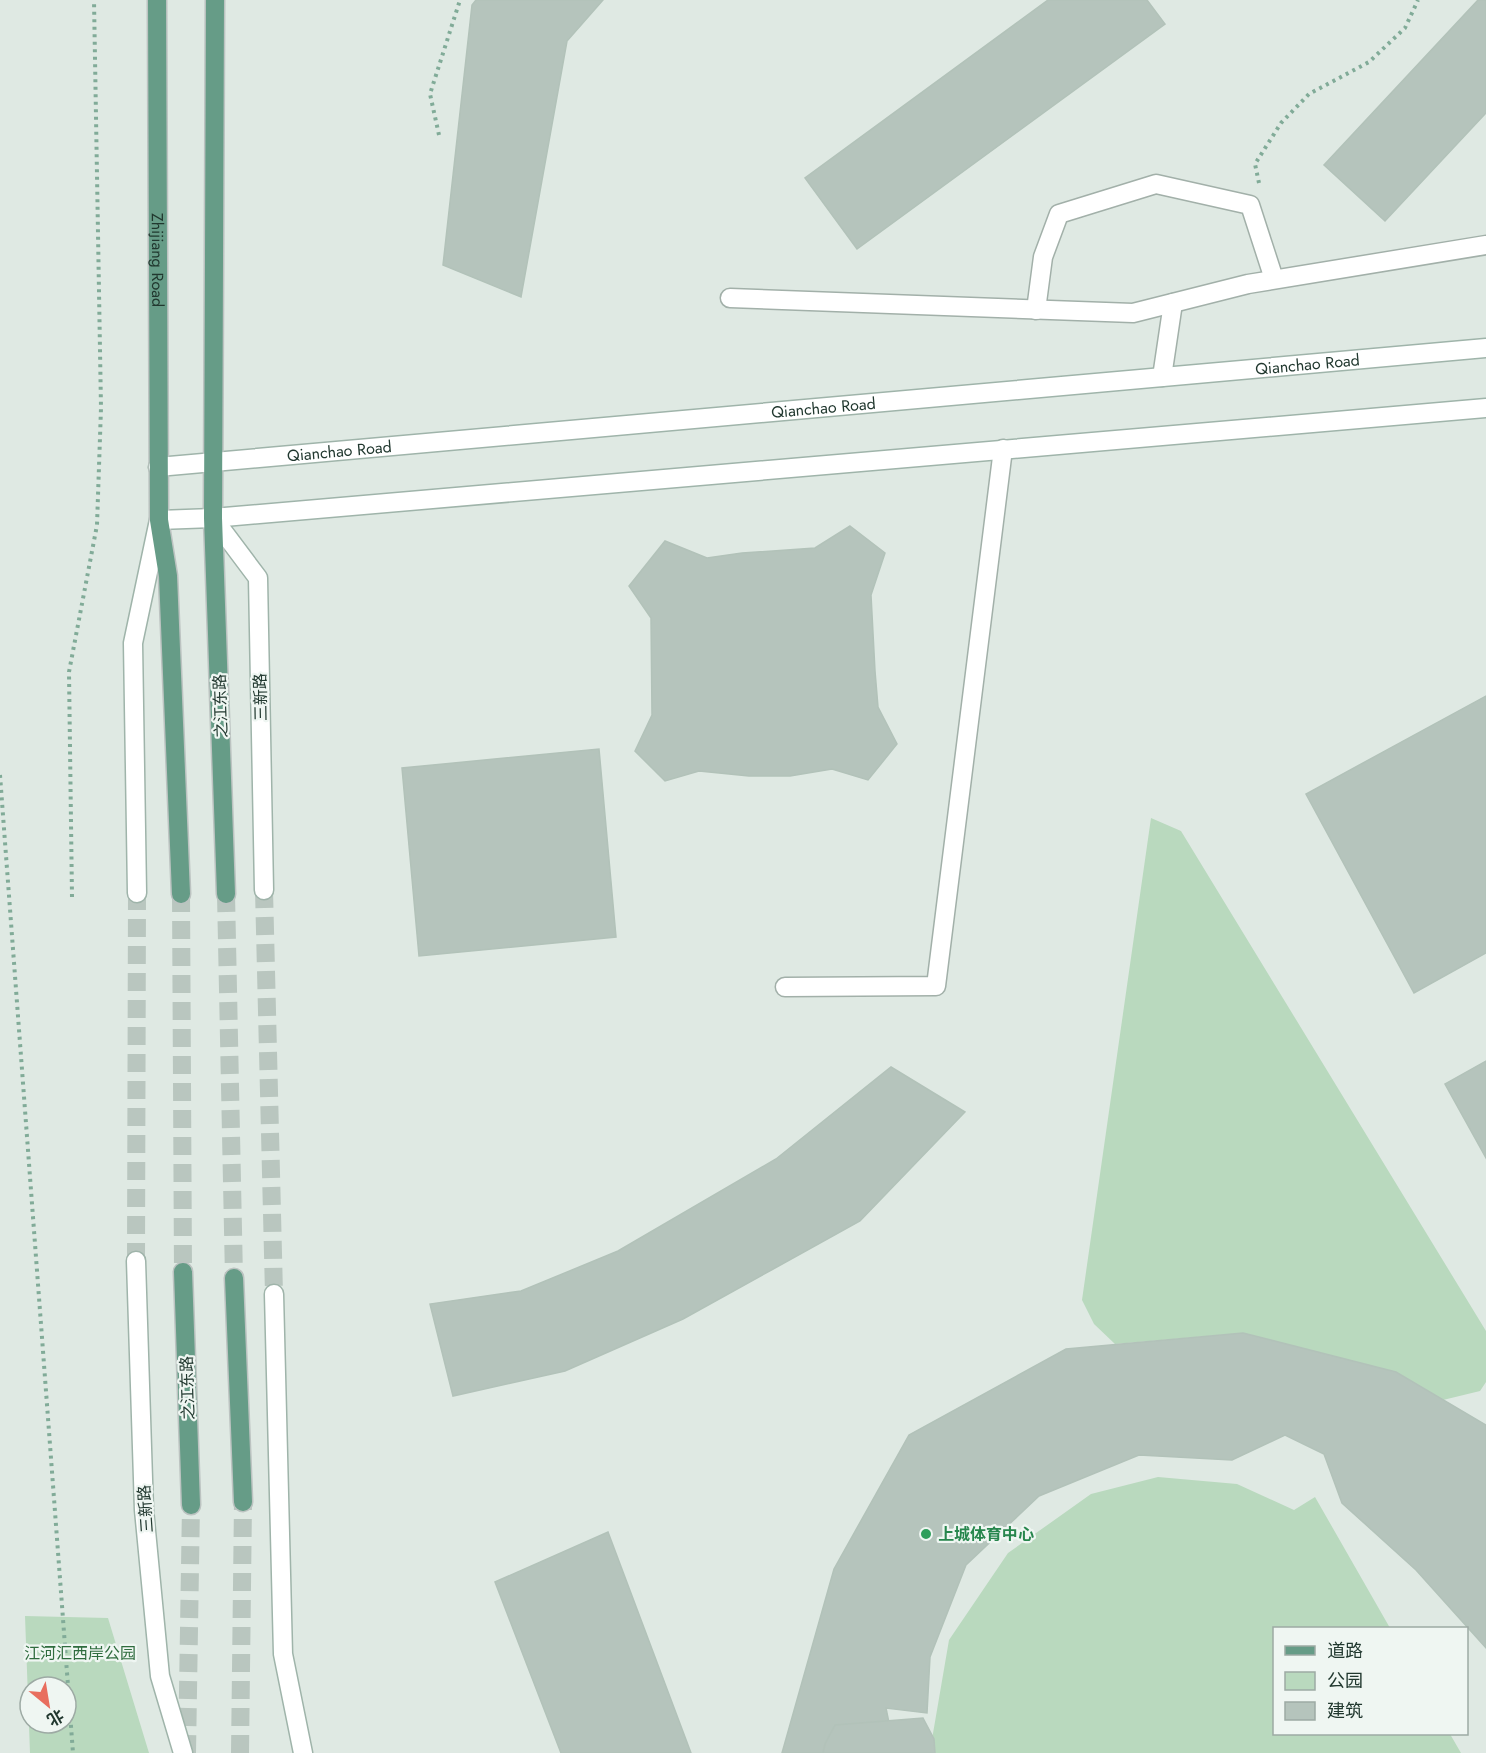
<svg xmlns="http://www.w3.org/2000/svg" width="1486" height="1753" font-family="Jost,'Noto Sans SC',sans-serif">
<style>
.green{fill:#b9d9be;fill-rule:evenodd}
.building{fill:#b5c4bc;stroke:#b2c2b9;stroke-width:1.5}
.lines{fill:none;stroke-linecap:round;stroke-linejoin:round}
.secondary-tunnel{stroke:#b9c6bf;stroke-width:18;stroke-dasharray:18 9;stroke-linecap:butt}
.primary-tunnel{stroke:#b9c6bf;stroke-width:18;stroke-dasharray:18 9;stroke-linecap:butt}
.service-casing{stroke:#a2b0a9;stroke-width:21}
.secondary-casing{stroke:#9fb4aa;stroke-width:21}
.primary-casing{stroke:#bcc3c1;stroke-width:21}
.path{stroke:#81ab98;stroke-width:4;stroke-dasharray:3 4.5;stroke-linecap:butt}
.service{stroke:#fff;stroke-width:18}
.secondary{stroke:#fff;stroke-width:18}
.primary{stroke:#669c87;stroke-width:18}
.leisure-dot{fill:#2e9e5b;stroke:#eff6f2;stroke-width:2}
.labels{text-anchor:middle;stroke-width:4.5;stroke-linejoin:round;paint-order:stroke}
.street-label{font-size:16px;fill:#21382f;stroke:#eff6f2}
.leisure-label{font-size:16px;font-weight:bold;fill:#27864d;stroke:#eff6f2;text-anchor:start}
.park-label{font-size:16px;fill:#2f6c3e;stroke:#eff6f2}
</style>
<rect width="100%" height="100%" fill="#dfe9e3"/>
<!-- green -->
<g class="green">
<path d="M 1151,818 L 1181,831 L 1486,1331 L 1486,1382 L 1480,1391 L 1443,1400 L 1396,1372 L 1243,1333 L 1115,1344 L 1094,1324 L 1082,1300 Z"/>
<path d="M 1158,1477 L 1237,1484 L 1294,1510 L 1315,1497 L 1390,1628 L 1274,1628 L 1274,1734 L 1450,1734 L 1461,1753 L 932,1753 L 931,1745 L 949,1640 L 1008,1553 L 1091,1494 Z"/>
<path d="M 25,1616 L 108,1618 L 149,1753 L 30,1753 ZM 30,1687 L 66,1687 L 66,1723 L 30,1723 Z"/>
</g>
<!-- building -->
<g class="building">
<path d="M 476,0 L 603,0 L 567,41 L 521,297 L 443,265 L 472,5 Z"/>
<path d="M 1048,0 L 1147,0 L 1165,24 L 857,249 L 805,178 Z"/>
<path d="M 1478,0 L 1486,0 L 1486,113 L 1385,221 L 1324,165 Z"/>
<path d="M 850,526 L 885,553 L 871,595 L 875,671 L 878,707 L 897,744 L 868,780 L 832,769 L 790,776 L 749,776 L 699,771 L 665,781 L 635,751 L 652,715 L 651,618 L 629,586 L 665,541 L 707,558 L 742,553 L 815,548 Z"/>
<path d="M 1486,696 L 1486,953 L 1414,993 L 1306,794 Z"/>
<path d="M 599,749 L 616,937 L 419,956 L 402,768 Z"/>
<path d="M 1486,1061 L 1486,1158 L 1445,1084 Z"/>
<path d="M 891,1067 L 965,1112 L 860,1221 L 683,1319 L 565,1371 L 453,1396 L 430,1304 L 521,1291 L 618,1251 L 776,1159 Z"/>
<path d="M 1243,1333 L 1396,1372 L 1486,1425 L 1486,1648 L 1416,1570 L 1342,1503 L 1324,1454 L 1285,1435 L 1232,1460 L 1139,1455 L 1039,1496 L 966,1565 L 930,1657 L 927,1713 L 886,1708 L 895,1753 L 782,1753 L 834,1569 L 909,1435 L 1066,1349 Z"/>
<path d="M 608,1532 L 691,1753 L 561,1753 L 495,1582 Z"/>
<path d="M 923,1718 L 934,1739 L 935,1753 L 823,1753 L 825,1744 L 835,1725 Z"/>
</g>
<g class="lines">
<!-- secondary-tunnel -->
<g class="secondary-tunnel">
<path d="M 264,890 L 274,1294"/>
<path d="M 136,1261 L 137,893"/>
</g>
<!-- primary-tunnel -->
<g class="primary-tunnel">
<path d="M 181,894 L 183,1272"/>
<path d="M 226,894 L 234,1278"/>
<path d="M 187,1753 L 191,1505"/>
<path d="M 240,1753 L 243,1502"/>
</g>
<!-- service casing -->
<g class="service-casing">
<g id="service">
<path d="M 730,298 L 1133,313 L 1248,284 L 1486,245"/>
<path d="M 1036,310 L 1043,257 L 1059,214 L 1156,184 L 1250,205 L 1274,279"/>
<path d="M 1162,377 L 1173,303"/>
<path d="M 785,987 L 936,986 L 1003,449"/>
</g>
</g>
<!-- secondary casing -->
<g class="secondary-casing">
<g id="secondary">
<path id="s1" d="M 158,467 L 1486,348"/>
<path d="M 213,518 L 258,578 L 264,890"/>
<path d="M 137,893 L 133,643 L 159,520 L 213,518 L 1486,408"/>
<path d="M 136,1261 L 144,1510 L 160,1676 L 183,1753"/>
<path d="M 274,1294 L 283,1654 L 303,1753"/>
</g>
</g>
<!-- primary casing -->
<g class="primary-casing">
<g id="primary">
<path id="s2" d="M 157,0 L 159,520 L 168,576 L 181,894"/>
<path d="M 215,0 L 213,518 L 226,894"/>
<path d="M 183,1272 L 191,1505"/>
<path d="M 234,1278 L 243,1502"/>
</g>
</g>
<!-- path -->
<g class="path">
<path d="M 439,135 L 430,94 L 460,0"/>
<path d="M 1259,183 L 1255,164 L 1281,123 L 1309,94 L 1369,62 L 1405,28 L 1418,0"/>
<path d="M 0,775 L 73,1753"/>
<path d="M 72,897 L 69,672 L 97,525 L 101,408 L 94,0"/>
</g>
<!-- service -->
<use href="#service" class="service"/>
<!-- secondary -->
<use href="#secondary" class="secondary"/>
<!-- primary -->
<use href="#primary" class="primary"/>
</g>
<!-- markers -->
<circle class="leisure-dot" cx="926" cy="1534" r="6"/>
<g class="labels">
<!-- street labels -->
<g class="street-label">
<text dy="6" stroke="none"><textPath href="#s2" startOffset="260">Zhijiang Road</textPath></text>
<text dy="6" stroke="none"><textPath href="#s1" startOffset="1154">Qianchao Road</textPath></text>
<text dy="6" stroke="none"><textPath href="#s1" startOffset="668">Qianchao Road</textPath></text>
<text dy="6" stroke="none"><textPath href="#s1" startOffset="182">Qianchao Road</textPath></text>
<text transform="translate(260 697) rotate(-91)" y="6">三新路</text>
<text transform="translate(220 706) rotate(-92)" y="6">之江东路</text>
<text transform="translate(187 1388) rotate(-92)" y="6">之江东路</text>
<text transform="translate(145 1509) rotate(-94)" y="6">三新路</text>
</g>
<!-- leisure labels -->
<g class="leisure-label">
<text x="938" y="1540">上城体育中心</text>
</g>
<!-- park labels -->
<g class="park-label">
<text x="80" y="1659">江河汇西岸公园</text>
</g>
</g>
<!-- legend -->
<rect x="1273" y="1627" width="195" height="108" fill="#eff6f2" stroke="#9daaa4" stroke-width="1.5"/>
<rect x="1285" y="1646" width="30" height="9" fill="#669c87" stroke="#9daaa4" stroke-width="1.5"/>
<text x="1327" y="1657" font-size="18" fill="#21382f">道路</text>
<rect x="1285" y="1672" width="30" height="18" fill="#b9d9be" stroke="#9daaa4" stroke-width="1.5"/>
<text x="1327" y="1687" font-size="18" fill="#21382f">公园</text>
<rect x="1285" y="1702" width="30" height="18" fill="#b5c4bc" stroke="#9daaa4" stroke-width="1.5"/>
<text x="1327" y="1717" font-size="18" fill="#21382f">建筑</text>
<!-- north arrow -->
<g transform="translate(48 1705) rotate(150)"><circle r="28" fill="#eff6f2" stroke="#9daaa4" stroke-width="1.5"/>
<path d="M0-4.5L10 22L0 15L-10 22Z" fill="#e86e5e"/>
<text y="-9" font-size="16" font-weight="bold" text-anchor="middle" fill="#21382f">北</text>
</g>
</svg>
